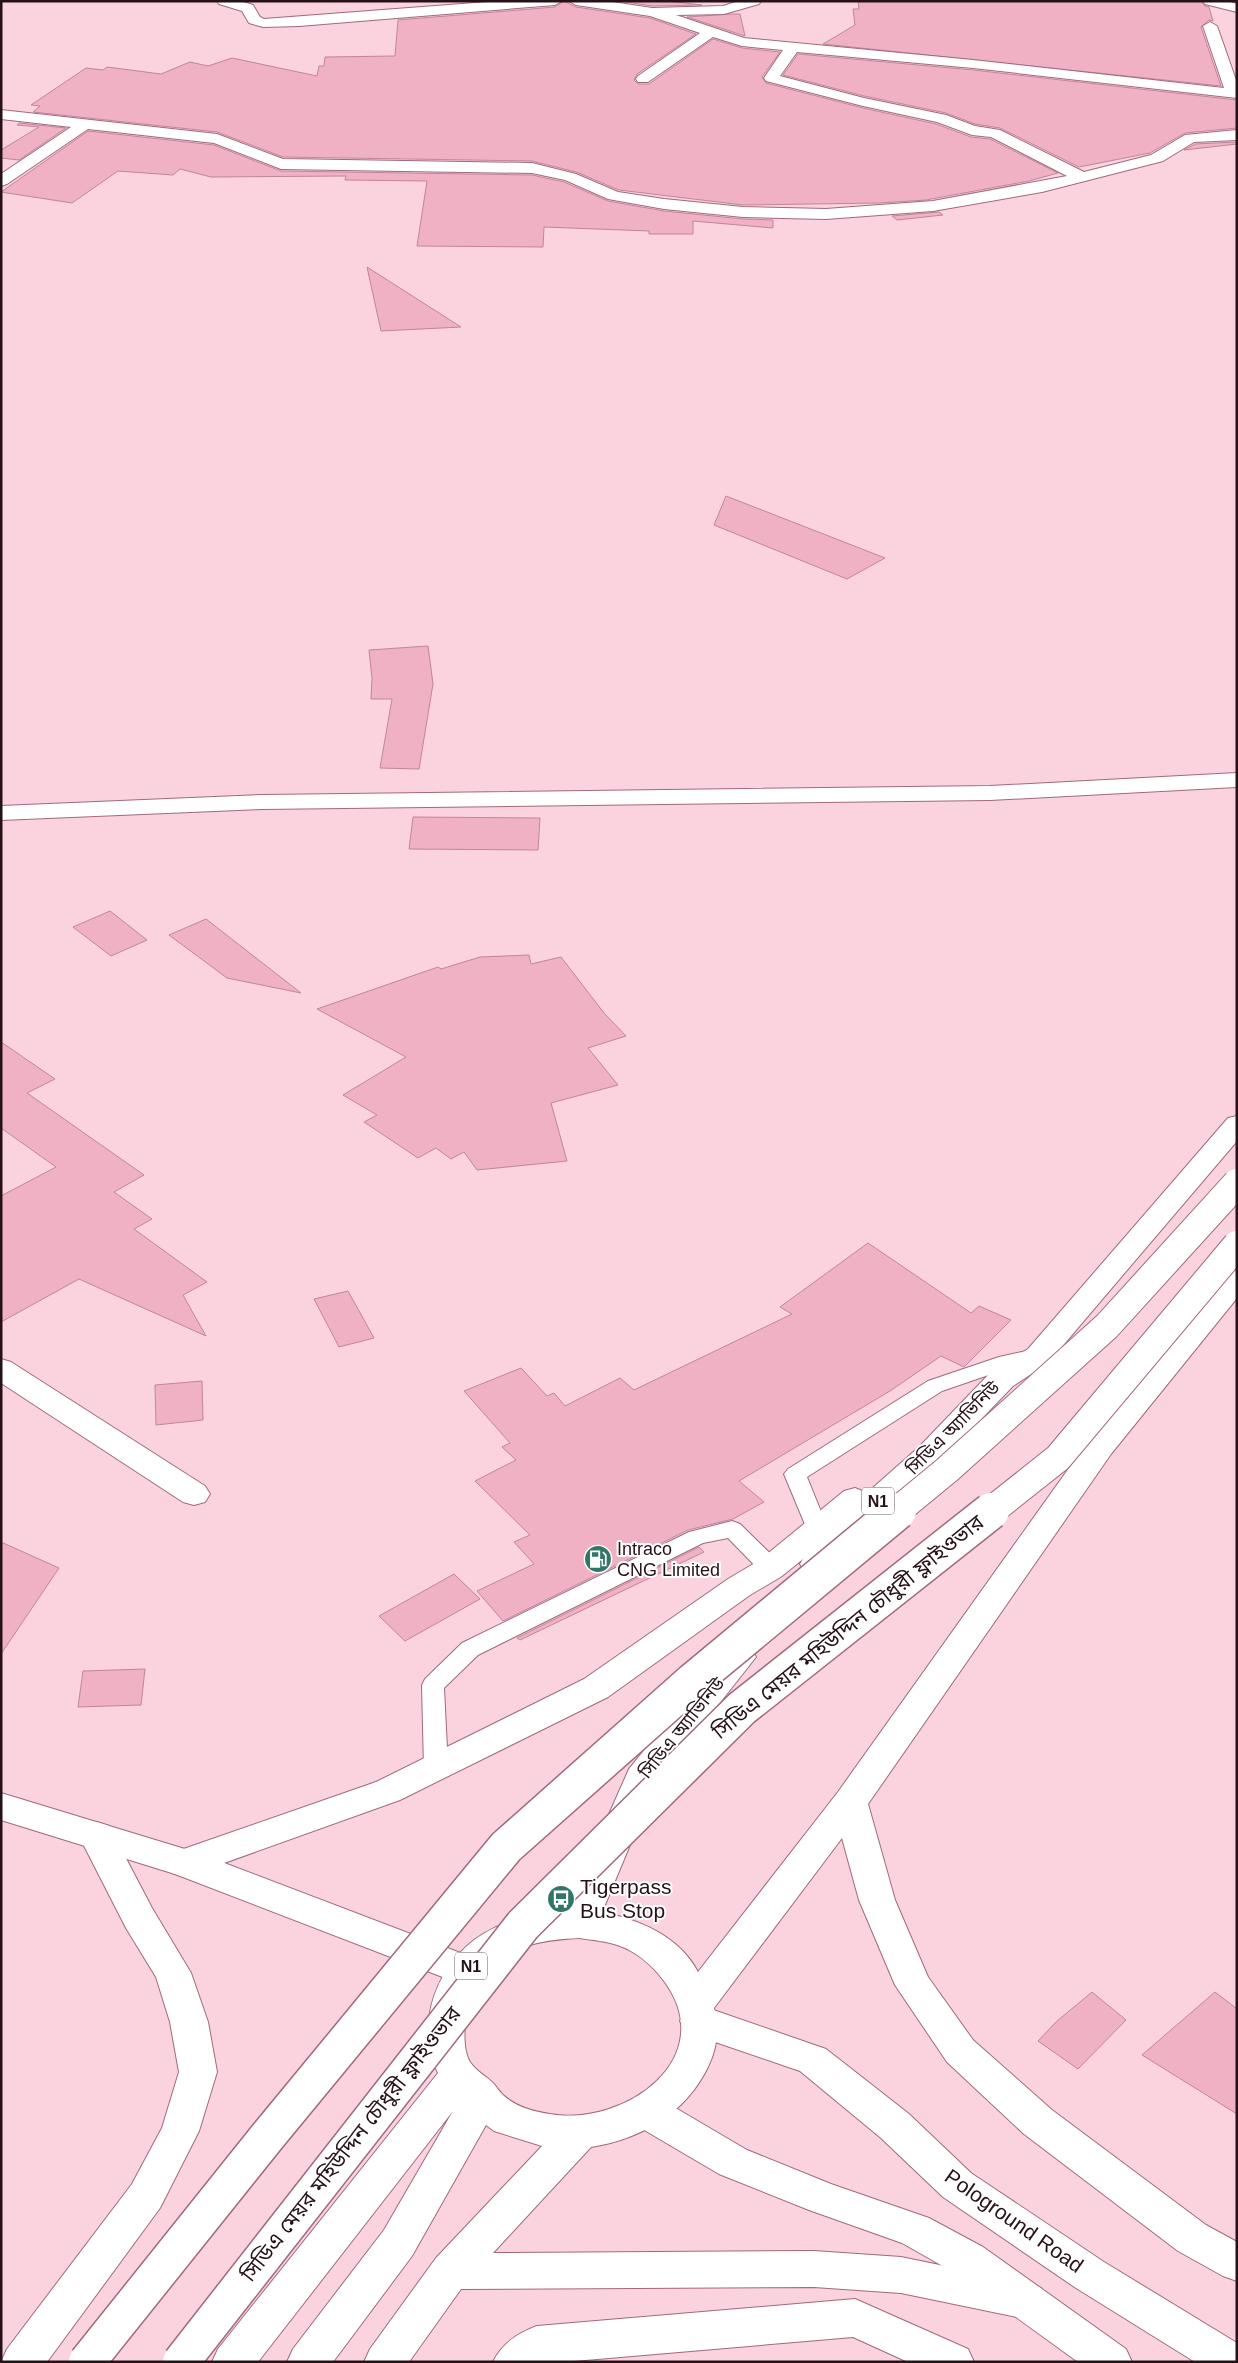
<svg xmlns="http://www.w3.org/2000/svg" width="1238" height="2363" font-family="Arial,'Noto Sans Bengali',sans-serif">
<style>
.building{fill:#f0b1c5;stroke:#c18698}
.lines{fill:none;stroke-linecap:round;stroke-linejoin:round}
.service-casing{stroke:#a2697b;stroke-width:2}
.minor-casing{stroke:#a2697b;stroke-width:2}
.secondary-casing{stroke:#a2697b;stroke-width:2}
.primary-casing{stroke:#a2697b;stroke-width:2}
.trunk-casing{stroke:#a2697b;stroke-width:2}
.service{fill:#fff;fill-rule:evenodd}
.minor{fill:#fff;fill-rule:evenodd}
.secondary{fill:#fff;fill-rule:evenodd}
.primary{fill:#fff;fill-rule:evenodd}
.trunk{fill:#fff;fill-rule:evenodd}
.trunk-bridge-far1-casing{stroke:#a2697b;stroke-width:30;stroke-linecap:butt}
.trunk-bridge-casing{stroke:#a2697b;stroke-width:39;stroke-linecap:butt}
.trunk-bridge-far1{stroke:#fff;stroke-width:28}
.trunk-bridge{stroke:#fff;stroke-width:36}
.labels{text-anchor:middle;stroke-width:4;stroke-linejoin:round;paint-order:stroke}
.shield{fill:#fff;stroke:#68585d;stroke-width:1}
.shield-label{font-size:16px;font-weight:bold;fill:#271118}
.street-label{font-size:18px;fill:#271118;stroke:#fff}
.poi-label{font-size:18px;fill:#271118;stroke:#fff;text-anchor:start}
.near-street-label{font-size:21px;fill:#271118;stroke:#fff}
.near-poi-label{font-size:21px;fill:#271118;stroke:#fff;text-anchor:start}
</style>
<rect width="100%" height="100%" fill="#fad3de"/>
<!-- building -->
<g class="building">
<path d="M 564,1 L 576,7 L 650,18 L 696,34 L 637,74 L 634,80 L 638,84 L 649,84 L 713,39 L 742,48 L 780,52 L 762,77 L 766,83 L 863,108 L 936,124 L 971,137 L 990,139 L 1058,173 L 1029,181 L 926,200 L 879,203 L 743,205 L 619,190 L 576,172 L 532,161 L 283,157 L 217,132 L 33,112 L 40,106 L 31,105 L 86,68 L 103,70 L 107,67 L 161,74 L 190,62 L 208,66 L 232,58 L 317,76 L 319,66 L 324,66 L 325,57 L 395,56 L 398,20 L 555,7 Z"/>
<path d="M 620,1 L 667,1 L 702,5 L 652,6 Z"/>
<path d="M 858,1 L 1201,1 L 1205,6 L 1209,7 L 1213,21 L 1209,20 L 1201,27 L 1221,86 L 823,44 L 855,25 L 853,9 L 859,9 Z"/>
<path d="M 731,14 L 740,14 L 745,36 L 687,17 Z"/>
<path d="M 798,54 L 973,70 L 1237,100 L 1237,128 L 1185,133 L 1150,153 L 1079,167 L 1000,128 L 975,124 L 946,113 L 864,96 L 783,75 Z"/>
<path d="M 19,123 L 66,128 L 19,160 L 1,158 L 1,150 L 39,127 L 17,125 Z"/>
<path d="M 88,131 L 214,145 L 281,171 L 532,175 L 564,182 L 608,201 L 664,211 L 743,219 L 773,220 L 773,228 L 693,221 L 693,234 L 649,234 L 649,231 L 544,227 L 543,247 L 417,246 L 427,181 L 345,180 L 346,176 L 211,177 L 180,169 L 173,175 L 118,171 L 72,203 L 1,192 Z"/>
<path d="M 1237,142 L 1237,144 L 1184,150 L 1195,144 Z"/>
<path d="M 939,212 L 943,215 L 897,220 L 892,216 Z"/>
<path d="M 367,267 L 461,327 L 381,331 Z"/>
<path d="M 726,496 L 885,558 L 847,579 L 714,525 Z"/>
<path d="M 428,646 L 433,684 L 419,769 L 380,768 L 392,699 L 371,699 L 372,678 L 369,650 Z"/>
<path d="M 413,817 L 540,818 L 538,850 L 409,849 Z"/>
<path d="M 110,911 L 147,940 L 111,956 L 73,927 Z"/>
<path d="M 206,919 L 301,993 L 227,978 L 169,935 Z"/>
<path d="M 529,955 L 531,964 L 561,957 L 604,1013 L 626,1036 L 588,1048 L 618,1085 L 551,1103 L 567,1161 L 477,1170 L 464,1152 L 451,1159 L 436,1148 L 418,1158 L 364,1122 L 377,1115 L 343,1095 L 406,1057 L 317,1009 L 438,967 L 441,969 L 480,957 Z"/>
<path d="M 1,1042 L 55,1079 L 27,1093 L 144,1175 L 114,1192 L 152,1219 L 134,1229 L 207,1282 L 183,1295 L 206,1336 L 79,1279 L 1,1322 L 1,1196 L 56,1167 L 1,1128 Z"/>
<path d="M 868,1243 L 971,1313 L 979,1306 L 1011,1320 L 964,1367 L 941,1356 L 890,1391 L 739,1481 L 764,1502 L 733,1519 L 688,1530 L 503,1621 L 477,1591 L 534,1564 L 514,1542 L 530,1535 L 475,1481 L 516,1460 L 502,1447 L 510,1443 L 464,1391 L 521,1368 L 547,1396 L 554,1393 L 565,1406 L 620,1378 L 634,1390 L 792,1314 L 780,1307 Z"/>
<path d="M 348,1291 L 374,1338 L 339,1347 L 314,1299 Z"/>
<path d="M 202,1381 L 203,1420 L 156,1425 L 155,1385 Z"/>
<path d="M 1,1542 L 59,1568 L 1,1654 Z"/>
<path d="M 699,1547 L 704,1552 L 520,1640 L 517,1638 Z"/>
<path d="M 454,1574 L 480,1599 L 405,1641 L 379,1616 Z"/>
<path d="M 145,1669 L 141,1705 L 78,1707 L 83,1671 Z"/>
<path d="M 1092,1992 L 1126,2020 L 1078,2069 L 1038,2041 L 1056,2022 Z"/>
<path d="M 1215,1992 L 1237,2009 L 1237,2114 L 1142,2055 Z"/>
</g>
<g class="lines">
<!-- service casing -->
<g class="service-casing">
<g id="service">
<path d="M 1031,1350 L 1038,1352 L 1041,1357 L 1038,1362 L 1009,1368 L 942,1391 L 807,1477 L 826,1524 L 837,1530 L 840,1535 L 837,1540 L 829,1543 L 809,1534 L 784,1474 L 788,1469 L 928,1381 L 999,1357 Z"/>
<path d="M 732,1521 L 740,1524 L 779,1562 L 782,1568 L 779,1574 L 771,1576 L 763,1574 L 728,1538 L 703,1543 L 478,1655 L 444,1688 L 448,1769 L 444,1775 L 436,1778 L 428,1775 L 424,1769 L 422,1685 L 425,1679 L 462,1643 L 689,1532 Z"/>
</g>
</g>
<!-- minor casing -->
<g class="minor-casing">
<g id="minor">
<path d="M 217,1 L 240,1 L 253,5 L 260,17 L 264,19 L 501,1 L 562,1 L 555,5 L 299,26 L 263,27 L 249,23 L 242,11 L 219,4 Z"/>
<path d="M 569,1 L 606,1 L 652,8 L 723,6 L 739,1 L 761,1 L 759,4 L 724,14 L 676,15 L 744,38 L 973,60 L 1224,88 L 1203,26 L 1210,22 L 1217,26 L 1237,83 L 1237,98 L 973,68 L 797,52 L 780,76 L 864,98 L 946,115 L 975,126 L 1000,130 L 1084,172 L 1151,155 L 1185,135 L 1237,130 L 1237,140 L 1194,142 L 1163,161 L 1042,192 L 933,211 L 826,219 L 743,217 L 664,209 L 608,199 L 565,180 L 532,173 L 281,169 L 214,143 L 88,129 L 7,184 L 1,186 L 1,174 L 71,127 L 1,119 L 1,110 L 217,134 L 283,159 L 532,163 L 576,174 L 618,192 L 664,199 L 743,207 L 826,209 L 933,201 L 1067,176 L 991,137 L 972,135 L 937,122 L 863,106 L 766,81 L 764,78 L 783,50 L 742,46 L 713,37 L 648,82 L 638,82 L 636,79 L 638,76 L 700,33 L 650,16 L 576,5 Z"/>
<path d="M 1203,1 L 1227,1 L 1237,4 L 1237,12 L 1205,4 Z"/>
<path d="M 1237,773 L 1237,787 L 990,800 L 262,809 L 1,820 L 1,806 L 262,795 L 990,786 Z"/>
<path d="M 1,1359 L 11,1362 L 205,1486 L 210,1494 L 205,1502 L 194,1505 L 183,1502 L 1,1383 Z"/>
<path d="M 855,2299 L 968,2349 L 974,2362 L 908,2362 L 853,2337 L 562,2362 L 493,2362 C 502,2343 518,2333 537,2326 Z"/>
</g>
</g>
<!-- secondary casing -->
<g class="secondary-casing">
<path id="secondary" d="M 1,1793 L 198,1853 L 479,1960 L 484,1971 L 479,1982 L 466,1986 L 175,1874 L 1,1820 Z"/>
</g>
<!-- primary casing -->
<g class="primary-casing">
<g id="primary">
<path d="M 699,2005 L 826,2049 L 909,2114 L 971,2173 L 1104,2262 L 1237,2343 L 1237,2362 L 1195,2362 L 1076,2288 L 943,2197 L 881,2138 L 800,2071 L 686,2032 L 680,2021 L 686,2010 Z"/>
<path d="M 648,2096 L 662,2100 L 747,2150 L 831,2184 L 929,2218 L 983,2247 L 1126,2349 L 1132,2362 L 1078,2362 L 955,2273 L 902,2243 L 809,2210 L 719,2174 L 634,2124 L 629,2112 L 634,2100 Z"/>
</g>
</g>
<!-- trunk casing -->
<g class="trunk-casing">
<g id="trunk">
<path d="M 1237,1116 L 1237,1141 L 1048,1363 L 1013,1386 L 941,1461 L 847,1547 L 827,1572 L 816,1575 L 805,1572 L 800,1564 L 803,1559 L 782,1576 L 750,1595 L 608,1697 L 400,1800 L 185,1877 L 172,1873 L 167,1863 L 172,1853 L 376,1782 L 584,1679 L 728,1579 L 760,1560 L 844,1491 L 855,1488 L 867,1493 L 919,1447 L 991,1372 L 1028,1349 L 1228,1118 Z"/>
<path d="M 1237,1270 L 1237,1298 L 1111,1454 L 868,1804 L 895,1900 L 928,1977 L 973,2040 L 1052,2110 L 1206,2225 L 1237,2242 L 1237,2281 L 1223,2276 L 1178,2251 L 1024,2134 L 947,2062 L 895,1985 L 859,1900 L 842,1838 L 714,2008 C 720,2028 717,2048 708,2067 C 685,2114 641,2139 591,2147 L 493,2253 L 814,2251 L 901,2257 L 1027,2283 L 1041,2288 L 1047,2301 L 1041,2314 L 1027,2319 L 901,2293 L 814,2287 L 461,2289 L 409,2362 L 364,2362 L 370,2349 L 436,2258 L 542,2146 L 494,2131 L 486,2125 L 412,2256 L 333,2362 L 287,2362 L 293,2349 L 384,2230 L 453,2111 L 258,2362 L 212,2362 L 218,2349 L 438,2073 C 414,2025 437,1962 483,1934 C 508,1919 538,1912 567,1909 L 629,1769 L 727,1648 L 739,1645 L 751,1648 L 756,1657 L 655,1785 L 602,1912 C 640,1920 679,1936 698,1972 L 838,1792 L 1089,1440 L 1227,1273 ZM 579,1938 C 592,1940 607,1941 620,1946 C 637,1952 653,1966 664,1981 C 721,2058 625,2127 550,2114 C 530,2111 509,2105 497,2088 C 491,2078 477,2073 470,2062 C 464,2052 464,2036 465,2025 C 467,1989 496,1955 530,1945 C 546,1940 563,1939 579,1938 Z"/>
<path d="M 97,1822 L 109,1826 L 152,1908 L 191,1973 L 208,2022 L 217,2072 L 199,2131 L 160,2208 L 47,2362 L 1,2362 L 7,2349 L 132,2184 L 162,2128 L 179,2072 L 170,2022 L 156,1977 L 126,1928 L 79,1836 L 85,1826 Z"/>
</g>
</g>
<!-- service -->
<use href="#service" class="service"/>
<!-- minor -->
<use href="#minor" class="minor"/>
<!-- secondary -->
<use href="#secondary" class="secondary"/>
<!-- primary -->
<use href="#primary" class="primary"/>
<!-- trunk -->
<use href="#trunk" class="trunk"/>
<!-- trunk-bridge-far1 casing -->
<g class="trunk-bridge-far1-casing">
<g id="trunk-bridge-far1">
<path d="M 896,1512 L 947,1470 L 1107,1326 L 1237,1183"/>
<path d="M 990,1512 L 1058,1458 L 1237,1245"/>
</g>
</g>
<!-- trunk-bridge casing -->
<g class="trunk-bridge-casing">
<g id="trunk-bridge">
<path d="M 87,2362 L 267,2137 L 506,1847 L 693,1681 L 898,1511"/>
<path d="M 181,2362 L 523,1925 L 742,1708 L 991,1511"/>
</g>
</g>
<!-- trunk-bridge-far1 -->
<use href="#trunk-bridge-far1" class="trunk-bridge-far1"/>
<!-- trunk-bridge -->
<use href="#trunk-bridge" class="trunk-bridge"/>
</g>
<!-- icons -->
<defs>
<g id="fuel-disc" transform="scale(1.4375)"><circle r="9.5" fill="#327668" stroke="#fff"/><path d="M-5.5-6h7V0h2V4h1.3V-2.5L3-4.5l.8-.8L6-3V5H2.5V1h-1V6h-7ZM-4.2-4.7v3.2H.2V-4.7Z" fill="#fff"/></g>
<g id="bus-disc" transform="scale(1.4375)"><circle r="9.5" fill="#327668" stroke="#fff"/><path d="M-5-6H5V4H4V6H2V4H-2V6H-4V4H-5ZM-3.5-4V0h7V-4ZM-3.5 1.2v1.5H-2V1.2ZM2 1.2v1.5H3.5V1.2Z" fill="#fff"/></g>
</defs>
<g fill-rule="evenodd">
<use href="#fuel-disc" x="598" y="1559"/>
<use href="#bus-disc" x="561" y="1899"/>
</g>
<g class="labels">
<!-- shield labels -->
<g class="shield">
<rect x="862" y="1487.5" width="32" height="27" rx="4"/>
<rect x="455" y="1952.5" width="32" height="27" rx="4"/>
</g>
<g class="shield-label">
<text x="878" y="1507">N1</text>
<text x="471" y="1972">N1</text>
</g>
<!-- street labels -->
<g class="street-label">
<text transform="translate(953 1428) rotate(-45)" y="6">সিডিএ অ্যাভিনিউ</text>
<text transform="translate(682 1728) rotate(-51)" y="6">সিডিএ অ্যাভিনিউ</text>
</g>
<!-- poi labels -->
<g class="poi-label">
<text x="617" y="1555">Intraco<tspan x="617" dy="21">CNG Limited</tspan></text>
</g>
<!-- near-street labels -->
<g class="near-street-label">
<text transform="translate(848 1627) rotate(-39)" y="7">সিডিএ মেয়র মহিউদ্দিন চৌধুরী ফ্লাইওভার</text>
<text transform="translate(351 2144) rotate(-52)" y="7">সিডিএ মেয়র মহিউদ্দিন চৌধুরী ফ্লাইওভার</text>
<text transform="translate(1014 2221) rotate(35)" y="7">Pologround Road</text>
</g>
<!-- near-poi labels -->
<g class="near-poi-label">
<text x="580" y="1894">Tigerpass<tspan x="580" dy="24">Bus Stop</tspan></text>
</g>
</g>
<!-- border -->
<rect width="1238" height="2363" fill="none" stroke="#271118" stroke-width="5"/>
</svg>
